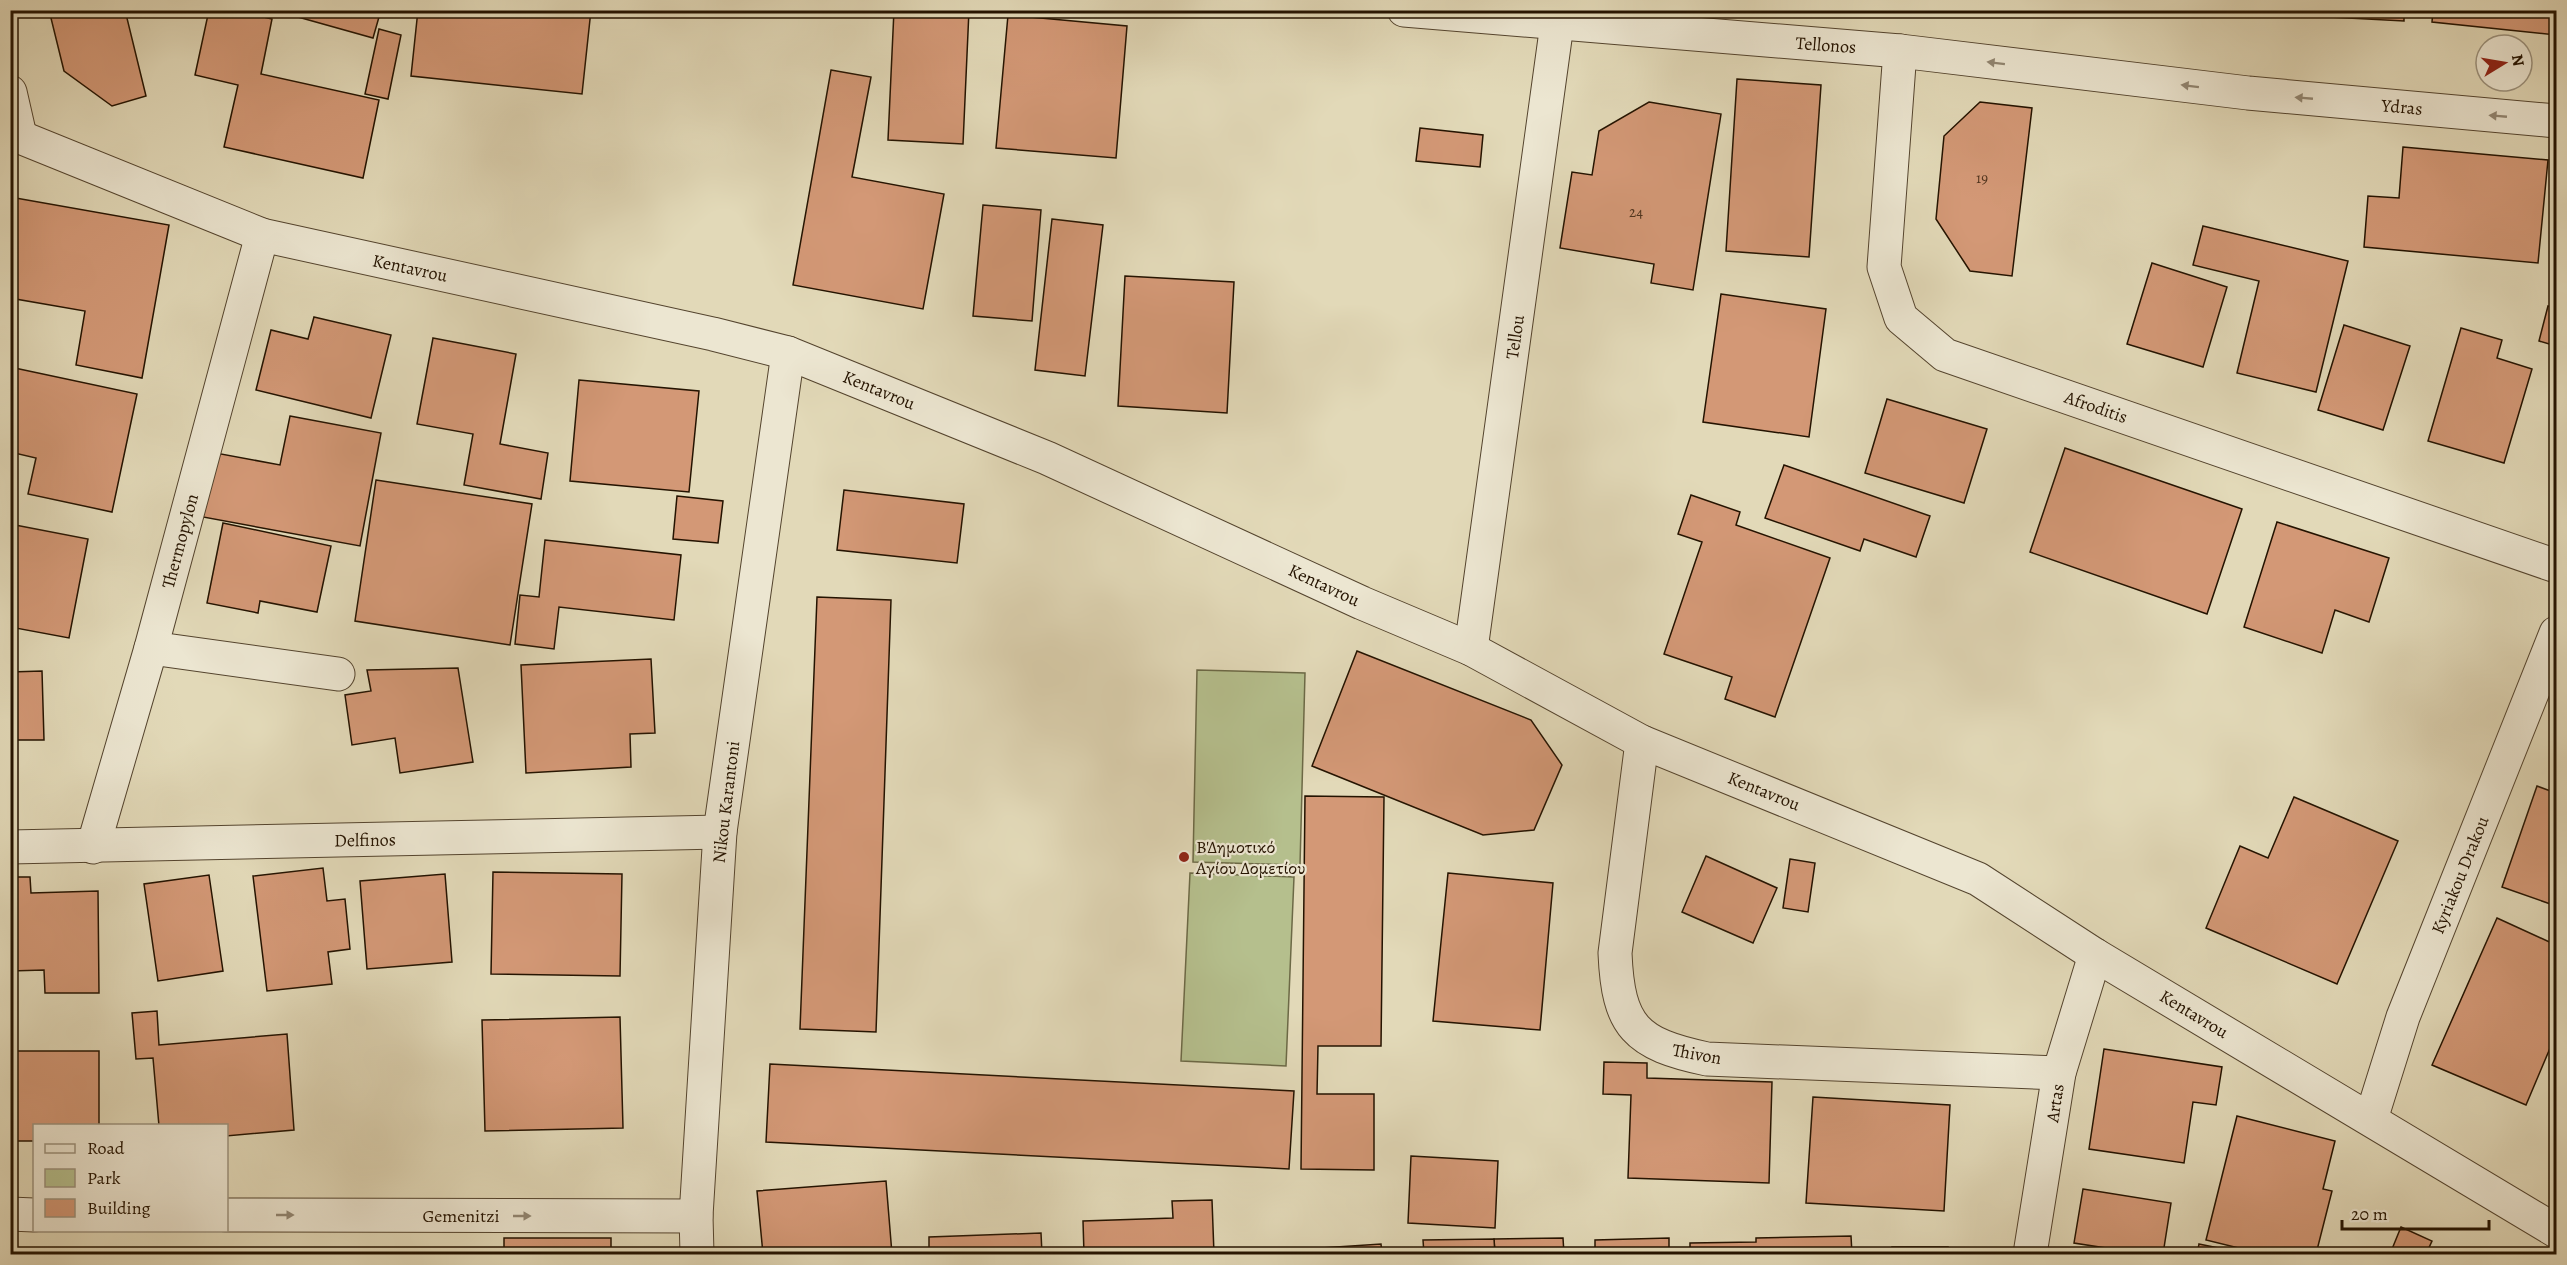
<svg xmlns="http://www.w3.org/2000/svg" width="2567" height="1265" font-family="Alegreya,serif">
<style>
.green{fill:#b5bf8d;stroke:#6c6946;stroke-width:1.5}
.building{fill:#d39876;stroke:#241300;stroke-width:1.5}
.lines{fill:none;stroke-linecap:round;stroke-linejoin:round}
.minor-casing{stroke:#54442e;stroke-width:35}
.minor{stroke:#ece6d1;stroke-width:33}
.oneway{fill:#928773}
.poi-dot{fill:#8f2418;stroke:#ece6d1;stroke-width:2}
.labels{text-anchor:middle;stroke-width:4.5;stroke-linejoin:round;paint-order:stroke}
.number-label{font-size:15px;fill:#50341e}
.street-label{font-size:18px;fill:#241300;stroke:#ece6d1}
.poi-label{font-size:18px;fill:#241300;stroke:#ece6d1;text-anchor:start}
</style>
<rect width="100%" height="100%" fill="#e2d9b8"/>
<filter id="stains"><feTurbulence type="fractalNoise" baseFrequency=".00333" numOctaves="4"/><feColorMatrix values="0 0 0 0 .2 0 0 0 0 .09 0 0 0 0 .02 0 0 0 .5 -.17"/></filter>
<radialGradient id="worn" r=".72"><stop offset=".6" stop-color="#630" stop-opacity="0"/><stop offset="1" stop-color="#630" stop-opacity=".3"/></radialGradient>
<!-- green -->
<g class="green">
<path d="M 1197,670 L 1305,673 L 1300,865 L 1193,862 Z"/>
<path d="M 1190,873 L 1294,877 L 1286,1066 L 1181,1061 Z"/>
</g>
<!-- building -->
<g class="building">
<path d="M 49,10 L 125,10 L 146,96 L 112,106 L 64,71 Z"/>
<path d="M 209,10 L 233,10 L 272,19 L 261,74 L 379,100 L 363,178 L 224,147 L 238,85 L 195,75 Z"/>
<path d="M 273,10 L 381,10 L 373,38 Z"/>
<path d="M 418,10 L 591,10 L 582,94 L 411,76 Z"/>
<path d="M 894,10 L 969,10 L 963,144 L 888,140 Z"/>
<path d="M 2271,10 L 2404,10 L 2404,21 L 2270,14 Z"/>
<path d="M 2433,10 L 2556,10 L 2556,35 L 2432,22 Z"/>
<path d="M 1008,15 L 1127,26 L 1116,158 L 996,148 Z"/>
<path d="M 379,29 L 401,35 L 388,99 L 365,94 Z"/>
<path d="M 831,70 L 871,77 L 852,177 L 944,194 L 923,309 L 793,285 Z"/>
<path d="M 1737,79 L 1821,85 L 1809,257 L 1726,251 Z"/>
<path d="M 1649,102 L 1721,114 L 1693,290 L 1651,283 L 1654,264 L 1560,248 L 1572,172 L 1592,175 L 1599,131 Z"/>
<path d="M 1980,102 L 2032,108 L 2012,276 L 1970,271 L 1936,219 L 1944,136 Z"/>
<path d="M 1420,128 L 1483,135 L 1480,167 L 1416,161 Z"/>
<path d="M 2403,147 L 2548,160 L 2538,263 L 2364,247 L 2368,196 L 2399,198 Z"/>
<path d="M 10,197 L 169,225 L 142,378 L 76,365 L 85,311 L 10,298 Z"/>
<path d="M 983,205 L 1041,210 L 1032,321 L 973,316 Z"/>
<path d="M 1052,219 L 1103,225 L 1085,376 L 1035,370 Z"/>
<path d="M 2203,226 L 2348,261 L 2316,392 L 2237,373 L 2259,281 L 2193,265 Z"/>
<path d="M 2152,263 L 2227,287 L 2203,367 L 2127,344 Z"/>
<path d="M 1125,276 L 1234,282 L 1227,413 L 1118,406 Z"/>
<path d="M 1721,294 L 1826,309 L 1809,437 L 1703,422 Z"/>
<path d="M 2548,306 L 2556,308 L 2556,346 L 2539,341 Z"/>
<path d="M 314,317 L 391,335 L 371,418 L 256,390 L 271,330 L 308,339 Z"/>
<path d="M 2344,325 L 2410,346 L 2383,430 L 2318,410 Z"/>
<path d="M 2461,328 L 2502,340 L 2497,358 L 2532,369 L 2504,463 L 2428,441 Z"/>
<path d="M 433,338 L 516,354 L 500,444 L 548,453 L 541,499 L 464,485 L 473,434 L 417,424 Z"/>
<path d="M 10,367 L 137,394 L 112,512 L 28,494 L 36,458 L 10,452 Z"/>
<path d="M 579,380 L 699,391 L 689,492 L 570,481 Z"/>
<path d="M 1887,399 L 1987,429 L 1964,503 L 1865,473 Z"/>
<path d="M 290,416 L 381,433 L 360,546 L 203,517 L 216,453 L 280,465 Z"/>
<path d="M 2065,448 L 2242,509 L 2207,614 L 2030,552 Z"/>
<path d="M 1784,465 L 1930,516 L 1916,557 L 1864,539 L 1860,551 L 1765,518 Z"/>
<path d="M 376,480 L 532,504 L 510,645 L 355,621 Z"/>
<path d="M 844,490 L 964,504 L 957,563 L 837,550 Z"/>
<path d="M 1691,495 L 1740,512 L 1736,525 L 1830,558 L 1775,717 L 1725,699 L 1732,677 L 1664,654 L 1702,542 L 1678,534 Z"/>
<path d="M 677,496 L 723,501 L 718,543 L 673,539 Z"/>
<path d="M 2277,522 L 2389,558 L 2369,622 L 2335,610 L 2322,653 L 2244,627 Z"/>
<path d="M 223,523 L 331,546 L 317,612 L 260,601 L 258,613 L 207,603 Z"/>
<path d="M 10,524 L 88,539 L 69,638 L 10,627 Z"/>
<path d="M 545,540 L 681,555 L 674,620 L 559,607 L 554,649 L 515,644 L 520,595 L 539,597 Z"/>
<path d="M 817,597 L 891,600 L 876,1032 L 800,1029 Z"/>
<path d="M 1357,651 L 1531,720 L 1562,765 L 1534,830 L 1483,835 L 1312,766 Z"/>
<path d="M 651,659 L 655,733 L 630,734 L 631,767 L 526,773 L 521,665 Z"/>
<path d="M 458,668 L 473,762 L 400,773 L 395,738 L 352,745 L 345,695 L 371,691 L 367,670 Z"/>
<path d="M 42,671 L 44,740 L 10,740 L 10,672 Z"/>
<path d="M 2537,786 L 2556,793 L 2556,906 L 2502,887 Z"/>
<path d="M 1305,796 L 1384,797 L 1381,1046 L 1318,1046 L 1317,1094 L 1374,1094 L 1374,1170 L 1301,1169 Z"/>
<path d="M 2294,797 L 2398,841 L 2337,984 L 2206,928 L 2240,846 L 2268,858 Z"/>
<path d="M 1706,856 L 1777,888 L 1753,943 L 1682,912 Z"/>
<path d="M 1790,859 L 1815,863 L 1808,912 L 1783,908 Z"/>
<path d="M 323,868 L 327,901 L 345,899 L 350,949 L 328,952 L 332,984 L 267,991 L 253,876 Z"/>
<path d="M 493,872 L 622,874 L 620,976 L 491,974 Z"/>
<path d="M 1448,873 L 1553,883 L 1540,1030 L 1433,1021 Z"/>
<path d="M 445,874 L 452,962 L 367,969 L 360,881 Z"/>
<path d="M 209,875 L 223,971 L 158,981 L 144,884 Z"/>
<path d="M 10,877 L 30,877 L 31,893 L 98,891 L 99,993 L 45,993 L 44,970 L 10,971 Z"/>
<path d="M 2497,918 L 2556,945 L 2556,1034 L 2526,1105 L 2432,1065 Z"/>
<path d="M 157,1011 L 159,1045 L 287,1034 L 294,1130 L 226,1136 L 226,1126 L 159,1126 L 153,1058 L 136,1059 L 132,1013 Z"/>
<path d="M 620,1017 L 623,1128 L 485,1131 L 482,1020 Z"/>
<path d="M 2104,1049 L 2222,1067 L 2216,1105 L 2193,1102 L 2184,1163 L 2089,1149 Z"/>
<path d="M 10,1051 L 99,1051 L 99,1126 L 34,1126 L 34,1141 L 10,1141 Z"/>
<path d="M 1604,1062 L 1647,1063 L 1647,1078 L 1772,1082 L 1769,1183 L 1628,1178 L 1631,1095 L 1603,1094 Z"/>
<path d="M 770,1064 L 1294,1091 L 1289,1169 L 766,1142 Z"/>
<path d="M 1813,1097 L 1950,1105 L 1944,1211 L 1806,1203 Z"/>
<path d="M 2237,1116 L 2335,1141 L 2323,1189 L 2332,1191 L 2316,1254 L 2263,1254 L 2206,1240 Z"/>
<path d="M 1411,1156 L 1498,1161 L 1495,1228 L 1408,1223 Z"/>
<path d="M 886,1181 L 892,1254 L 763,1254 L 757,1191 Z"/>
<path d="M 2083,1189 L 2171,1203 L 2163,1254 L 2145,1254 L 2074,1243 Z"/>
<path d="M 1212,1200 L 1214,1254 L 1084,1254 L 1083,1221 L 1173,1218 L 1172,1201 Z"/>
<path d="M 2401,1227 L 2432,1241 L 2426,1254 L 2390,1254 Z"/>
<path d="M 1041,1233 L 1042,1254 L 929,1254 L 929,1237 Z"/>
<path d="M 1851,1236 L 1852,1254 L 1690,1254 L 1690,1243 L 1756,1242 L 1756,1238 Z"/>
<rect x="504" y="1238" width="107" height="16"/>
<path d="M 1563,1238 L 1564,1254 L 1495,1254 L 1494,1239 Z"/>
<path d="M 1669,1238 L 1669,1254 L 1595,1254 L 1595,1240 Z"/>
<path d="M 1494,1239 L 1495,1254 L 1424,1254 L 1423,1240 Z"/>
<path d="M 1381,1244 L 1382,1254 L 1276,1254 L 1276,1251 Z"/>
<path d="M 2199,1244 L 2248,1254 L 2197,1254 Z"/>
<rect x="1892" y="1247" width="56" height="7"/>
</g>
<g class="lines">
<!-- minor casing -->
<g class="minor-casing">
<g id="minor">
<path d="M 1404,10 L 1900,51 L 2248,93 L 2556,121"/>
<path d="M 1900,51 L 1884,267 L 1901,318 L 1945,355 L 2556,566"/>
<path d="M 10,92 L 20,136"/>
<path d="M 10,133 L 262,235 L 713,334 L 788,353 L 1047,458 L 1362,603 L 1471,649 L 1642,742 L 1978,879 L 2095,955 L 2556,1231"/>
<path d="M 151,648 L 338,674"/>
<path d="M 1471,649 L 1557,24"/>
<path d="M 1642,742 L 1615,953 C 1618,1027 1636,1044 1707,1059 L 2059,1073"/>
<path d="M 10,847 L 720,832"/>
<path d="M 93,847 L 151,648 L 262,235"/>
<path d="M 2371,1119 L 2403,1017 L 2556,633"/>
<path d="M 10,1214 L 34,1215"/>
<path d="M 226,1215 L 696,1216"/>
<path d="M 697,1254 L 696,1216 L 720,832 L 788,353"/>
<path d="M 2030,1254 L 2059,1073 L 2095,955"/>
</g>
</g>
<!-- minor -->
<use href="#minor" class="minor"/>
</g>
<!-- one-way arrows -->
<defs><path id="oneway-solid" d="M-6-.8H1V-3.2L6.5 0L1 3.2V.8H-6Z" transform="scale(1.5)"/></defs>
<g class="oneway">
<use href="#oneway-solid" transform="translate(1996 63) rotate(-173)"/>
<use href="#oneway-solid" transform="translate(2190 86) rotate(-173)"/>
<use href="#oneway-solid" transform="translate(2304 98) rotate(-175)"/>
<use href="#oneway-solid" transform="translate(2498 116) rotate(-175)"/>
<use href="#oneway-solid" transform="translate(285 1215)"/>
<use href="#oneway-solid" transform="translate(522 1216)"/>
</g>
<!-- markers -->
<circle class="poi-dot" cx="1184" cy="857" r="6"/>
<g class="labels">
<!-- number labels -->
<g class="number-label">
<text x="1982" y="183">19</text>
<text x="1636" y="217">24</text>
</g>
<!-- street labels -->
<g class="street-label">
<text transform="translate(1826 45) rotate(4)" y="6">Tellonos</text>
<text transform="translate(2402 107) rotate(5)" y="6">Ydras</text>
<text transform="translate(410 268) rotate(12)" y="6">Kentavrou</text>
<text transform="translate(1515 337) rotate(-82)" y="6">Tellou</text>
<text transform="translate(879 390) rotate(22)" y="6">Kentavrou</text>
<text transform="translate(2096 407) rotate(19)" y="6">Afroditis</text>
<text transform="translate(180 541) rotate(-75)" y="6">Thermopylon</text>
<text transform="translate(1324 585) rotate(25)" y="6">Kentavrou</text>
<text transform="translate(1764 791) rotate(22)" y="6">Kentavrou</text>
<text transform="translate(726 802) rotate(-83)" y="6">Nikou Karantoni</text>
<text transform="translate(365 840) rotate(-1)" y="6">Delfinos</text>
<text transform="translate(2460 875) rotate(-68)" y="6">Kyriakou Drakou</text>
<text transform="translate(2194 1014) rotate(31)" y="6">Kentavrou</text>
<text transform="translate(1697 1054) rotate(10)" y="6">Thivon</text>
<text transform="translate(2055 1103) rotate(-81)" y="6">Artas</text>
<text x="461" y="1222">Gemenitzi</text>
</g>
<!-- poi labels -->
<g class="poi-label">
<text x="1196" y="853">Β'Δημοτικό<tspan x="1196" dy="21">Αγίου Δομετίου</tspan></text>
</g>
</g>
<!-- margin -->
<rect width="2567" height="1265" fill="none" stroke="#e2d9b8" stroke-width="36"/>
<rect x="12" y="12" width="2543" height="1241" fill="none" stroke="#241300" stroke-width="3"/>
<rect x="18" y="18" width="2531" height="1229" fill="none" stroke="#241300" stroke-width="1.5"/>
<!-- legend -->
<rect x="33" y="1124" width="195" height="108" fill="#ece6d1" stroke="#9c927d" stroke-width="1.5"/>
<rect x="45" y="1144" width="30" height="9" fill="#ece6d1" stroke="#9c927d" stroke-width="1.5"/>
<text x="87" y="1154" font-size="18" fill="#241300">Road</text>
<rect x="45" y="1169" width="30" height="18" fill="#b5bf8d" stroke="#9c927d" stroke-width="1.5"/>
<text x="87" y="1184" font-size="18" fill="#241300">Park</text>
<rect x="45" y="1199" width="30" height="18" fill="#d39876" stroke="#9c927d" stroke-width="1.5"/>
<text x="87" y="1214" font-size="18" fill="#241300">Building</text>
<!-- north arrow -->
<g transform="translate(2504 63) rotate(79)"><circle r="28" fill="#ece6d1" stroke="#9c927d" stroke-width="1.5"/>
<path d="M0-4.5L10 22L0 15L-10 22Z" fill="#8f2418"/>
<text y="-9" font-size="16" font-weight="bold" text-anchor="middle" fill="#241300">N</text>
</g>
<!-- scale -->
<path d="M2342 1220v9h147v-9" fill="none" stroke="#241300" stroke-width="3"/>
<text x="2351" y="1220" font-size="18" fill="#241300" stroke="#ece6d1" stroke-width="4.5" paint-order="stroke">20 m</text>
<rect width="100%" height="100%" filter="url(#stains)"/>
<rect width="100%" height="100%" fill="url(#worn)"/>
</svg>
